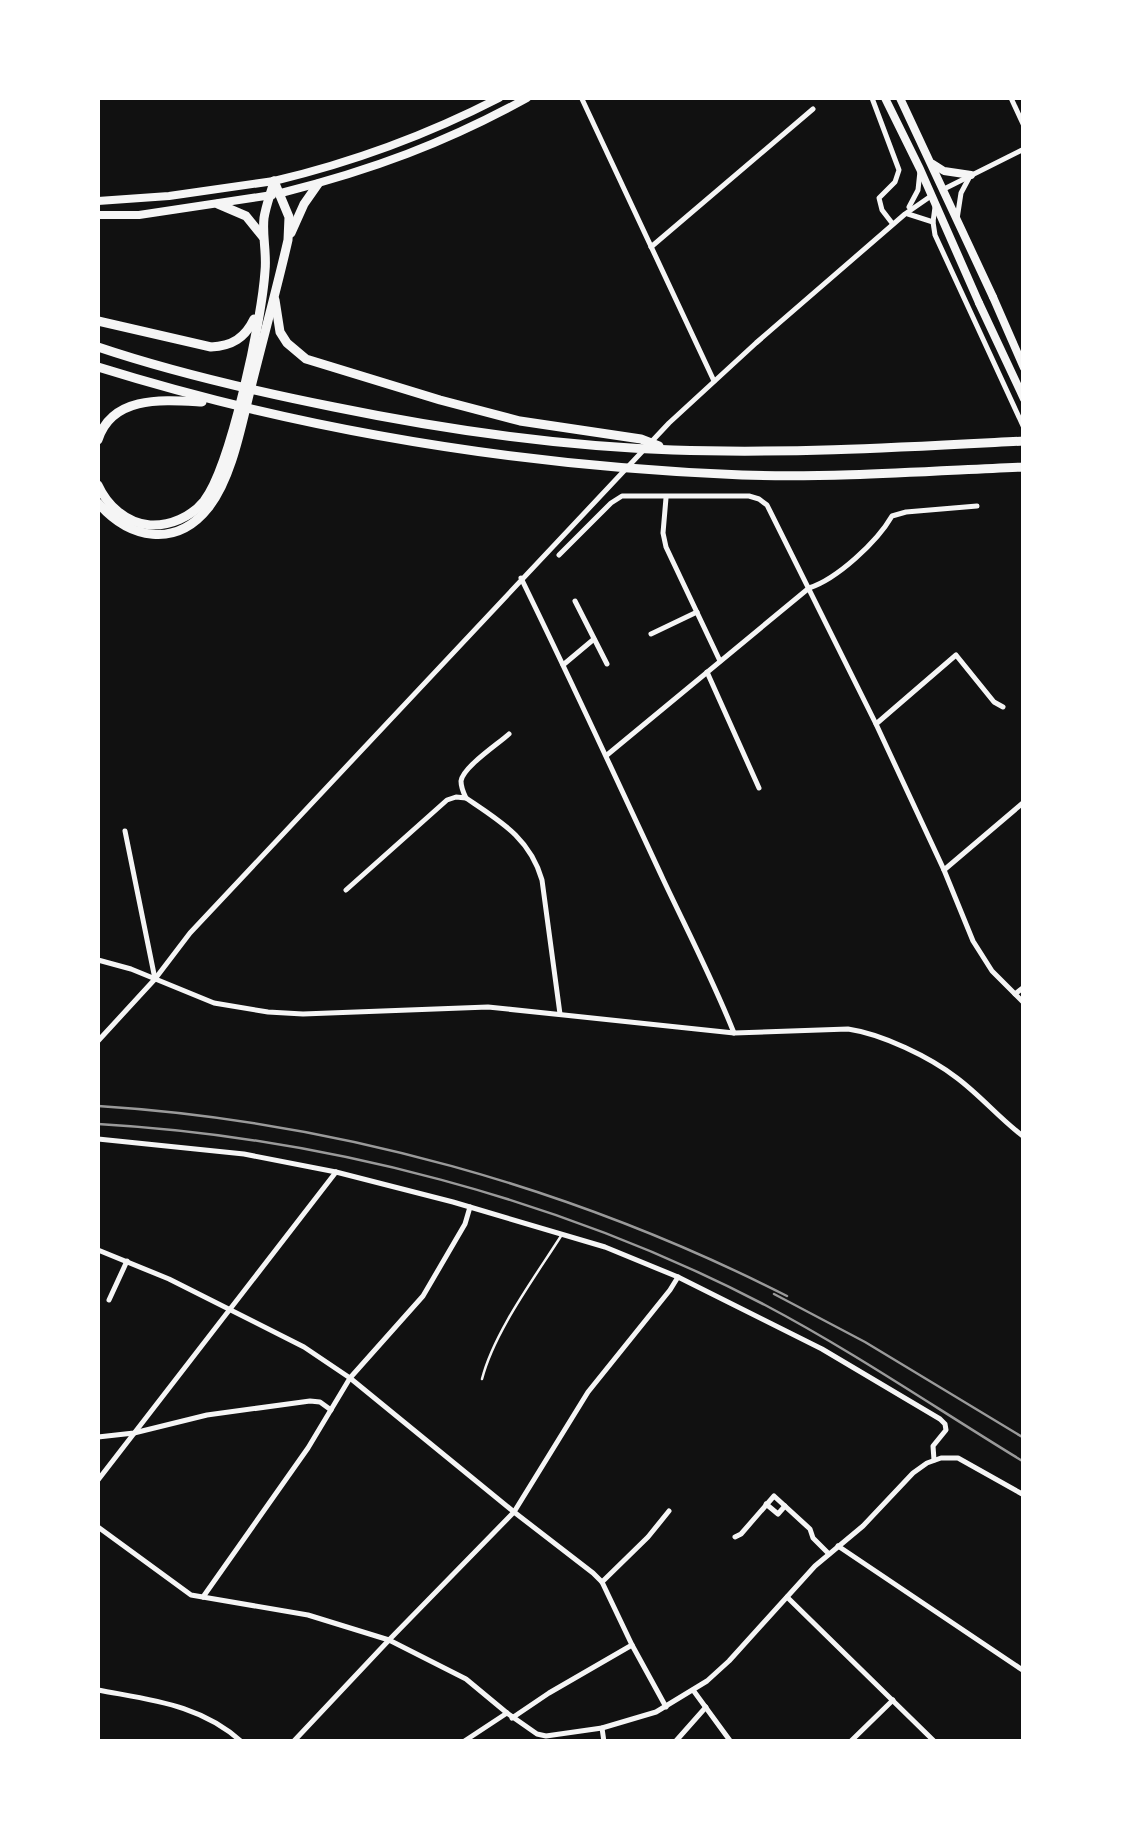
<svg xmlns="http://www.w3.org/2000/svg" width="1121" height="1839" font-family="'DM Sans',sans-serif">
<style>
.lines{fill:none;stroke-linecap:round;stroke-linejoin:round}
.service{stroke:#f5f5f5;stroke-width:2.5}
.minor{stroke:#f5f5f5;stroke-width:5}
.tertiary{stroke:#f5f5f5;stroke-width:5}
.primary{stroke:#f5f5f5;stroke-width:8}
.trunk{stroke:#f5f5f5;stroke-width:8}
.motorway{stroke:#f5f5f5;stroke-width:9}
.rail{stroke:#9a9a9a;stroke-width:2.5}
</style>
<rect width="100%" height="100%" fill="#111"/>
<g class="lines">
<!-- service -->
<path class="service" d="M 482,1379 C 494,1332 535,1277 561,1236"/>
<!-- minor -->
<g class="minor">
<path d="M 872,98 L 899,170 L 895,182 L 879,198 L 882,210 L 892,223"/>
<path d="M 1011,98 L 1024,126"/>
<path d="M 582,99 L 714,381"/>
<path d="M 944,189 L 1024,149"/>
<path d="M 909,207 L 918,190 L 920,171"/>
<path d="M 935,207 L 933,222 L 935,235 L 1024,428"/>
<path d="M 908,214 L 933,222"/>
<path d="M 957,219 L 961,193 L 969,178"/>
<path d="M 651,247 L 813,109"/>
<path d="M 666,498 L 663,533 L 666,547 L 720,661"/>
<path d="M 559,555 L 611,503 L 622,496 L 749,496 L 759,499 L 767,505 L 876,724 L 944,870 L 973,941 L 992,971 L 1024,1003"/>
<path d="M 521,578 C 570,678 616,778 663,879 C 687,930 713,980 734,1033"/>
<path d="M 575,601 L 607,664"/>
<path d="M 651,634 L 697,612"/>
<path d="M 563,665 L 594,639"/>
<path d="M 707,672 L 759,788"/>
<path d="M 876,724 L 956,655 L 994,702 L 1003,707"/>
<path d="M 607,755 L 809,588 C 837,579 877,542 892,516 L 906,512 L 977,506"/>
<path d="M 466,798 C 500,821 530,838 542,880 L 560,1014"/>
<path d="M 125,831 L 155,979"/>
<path d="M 944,870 L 1024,802"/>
<path d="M 346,890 L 447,800 L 456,797 L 466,798 C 464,794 461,786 461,781 C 463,767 498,744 509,734"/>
<path d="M 98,960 L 131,969 L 214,1003 L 268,1012 L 303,1014 L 488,1007 L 734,1033 L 848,1029 C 882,1034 930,1057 957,1078 C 981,1096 1000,1119 1024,1137"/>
<path d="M 1015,994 L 1024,987"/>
<path d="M 98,1041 L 155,979 L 190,933 L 669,423 L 756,343 L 905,214 L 931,196"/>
<path d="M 98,1139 L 244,1154 L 336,1172 L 453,1202 L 605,1247 L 678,1277 L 822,1349 L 940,1419 L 945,1424 L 946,1430 L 933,1446 L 934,1460"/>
<path d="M 98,1250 L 169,1279 L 304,1347 L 350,1378 L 514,1512 L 593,1573 L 602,1582 L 632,1645 L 666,1707"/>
<path d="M 109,1300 L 127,1261"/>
<path d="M 98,1437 L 134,1433 L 207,1415 L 310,1401 L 320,1402 L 331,1410"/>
<path d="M 98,1480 L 336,1172"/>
<path d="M 766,1504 L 778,1514 L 785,1506"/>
<path d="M 98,1527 L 191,1595 L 308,1615 L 389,1640 L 514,1512 L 588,1392 L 670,1290 L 678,1277"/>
<path d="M 735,1537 L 741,1534 L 774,1496 L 810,1529 L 813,1538 L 829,1554"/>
<path d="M 602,1582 L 648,1537 L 669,1511"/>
<path d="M 203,1597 L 308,1448 L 350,1378 L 423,1296 L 465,1224 L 470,1207"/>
<path d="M 787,1597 L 935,1742"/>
<path d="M 693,1690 L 731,1742"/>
<path d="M 512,1718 L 549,1693 L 632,1645"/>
<path d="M 602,1728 L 604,1742"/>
<path d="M 675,1742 L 706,1707"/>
<path d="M 850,1742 L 893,1700"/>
</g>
<!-- tertiary -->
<g class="tertiary">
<path d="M 838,1546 L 1024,1671"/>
<path d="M 98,1690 C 150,1700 200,1704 242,1742"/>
<path d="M 293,1742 L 389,1640 L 466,1679 L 507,1713 L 537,1734 L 546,1736 L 602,1728 L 656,1712 L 707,1681 L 729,1661 L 815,1566 L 863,1526 L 913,1473 L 927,1463 L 941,1458 L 958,1458 L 1024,1495"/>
<path d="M 463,1742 L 507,1713"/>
</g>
<!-- primary -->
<g class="primary">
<path d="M 885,98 L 920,169 L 979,303"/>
<path d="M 900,98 L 993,297"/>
<path d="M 933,164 L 944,171 L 971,175"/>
<path d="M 98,201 L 169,196 L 274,181"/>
<path d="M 98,215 L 139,215 L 272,195"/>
</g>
<!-- trunk -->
<g class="trunk">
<path d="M 274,181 C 354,162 427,135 499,98"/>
<path d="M 281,193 C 372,170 445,143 527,98"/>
<path d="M 993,297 L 1024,368"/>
<path d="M 979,303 L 1024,399"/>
</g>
<!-- motorway -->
<g class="motorway">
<path d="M 218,204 L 246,216 L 263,237"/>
<path d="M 291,233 L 304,204 L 318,184"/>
<path d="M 275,300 L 280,332 L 287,343 L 306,359 L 440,400 L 520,421 L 641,439 L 659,446"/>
<path d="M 98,321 L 211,347 C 232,346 245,338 254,319"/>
<path d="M 98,347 C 175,373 254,391 334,407 C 446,430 559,446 673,450 C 790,454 907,447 1024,441"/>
<path d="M 98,367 C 307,432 523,466 742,475 C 835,478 930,471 1024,467"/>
<path d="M 98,440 C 112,395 164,400 202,402"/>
<path d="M 98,485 C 107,505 126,523 150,525 C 170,526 191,517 204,501 C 231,466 262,319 265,271 C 267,253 262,236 264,218 C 266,205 271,193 274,181"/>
<path d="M 98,503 C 129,539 176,549 209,507 C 233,476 242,421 252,383 C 264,335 277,288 288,240 L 289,217 L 274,181"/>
</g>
<!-- rail -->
<g class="rail">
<path d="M 98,1106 C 336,1121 574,1188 787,1296"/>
<path d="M 98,1124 C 325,1137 562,1199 765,1305 C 854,1352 937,1409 1024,1462"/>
<path d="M 774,1294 L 865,1342 L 1024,1438"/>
</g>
</g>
<!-- border -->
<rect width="1121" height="1839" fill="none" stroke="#ffffff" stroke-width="200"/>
</svg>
